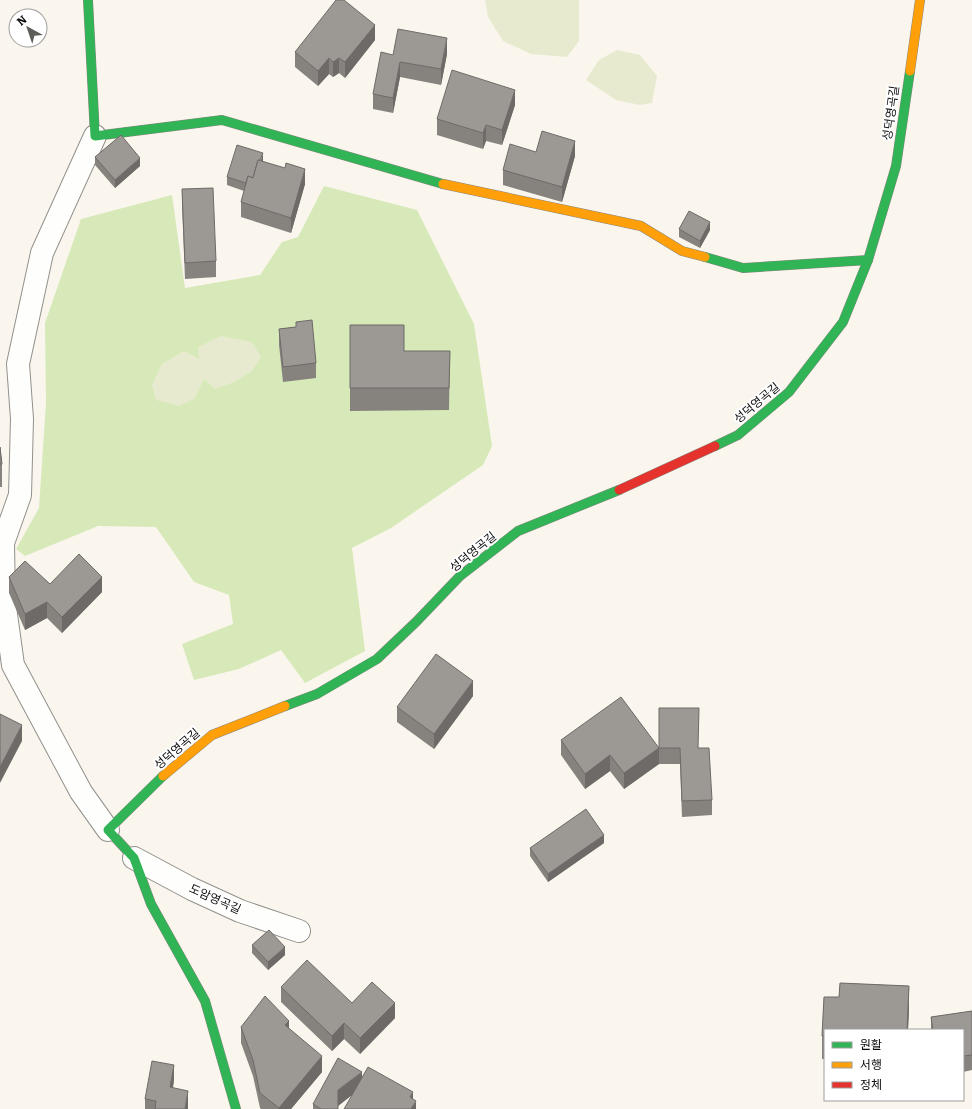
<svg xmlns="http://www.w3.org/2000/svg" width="972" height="1109" font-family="Bitter,'Noto Sans KR',serif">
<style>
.forest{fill:#d7e9b8}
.cemetery{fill:#e8ead0}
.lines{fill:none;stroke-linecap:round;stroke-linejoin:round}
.street-casing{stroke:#92908c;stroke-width:24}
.fast-casing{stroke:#898783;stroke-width:10}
.slow-casing{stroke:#898783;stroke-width:10}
.jam-casing{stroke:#898783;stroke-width:10}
.street{stroke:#fefefc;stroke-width:22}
.fast{stroke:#30b455;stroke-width:9}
.slow{stroke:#ff9f0a;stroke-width:9}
.jam{stroke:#e5322d;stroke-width:9}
.wall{fill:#86837f}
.shaded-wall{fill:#6d6a68}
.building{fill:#9c9894;stroke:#6d6a68}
.labels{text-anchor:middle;stroke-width:4;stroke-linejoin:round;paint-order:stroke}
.street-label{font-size:12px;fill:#0a0a0a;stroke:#fff}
</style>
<rect width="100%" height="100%" fill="#faf6ed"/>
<!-- forest -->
<path class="forest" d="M 324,186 L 417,210 L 474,324 L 492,446 L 483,465 L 391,528 L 352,548 L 365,651 L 305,683 L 281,650 L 239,669 L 194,680 L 182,644 L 233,624 L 229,595 L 194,582 L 156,527 L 98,526 L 25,556 L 16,549 L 39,508 L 46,403 L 45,323 L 81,219 L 172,195 L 185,288 L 260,275 L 282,242 L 298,237 Z"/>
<!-- cemetery -->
<g class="cemetery">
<path d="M 485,0 L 579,0 L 579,41 L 567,57 L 531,54 L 503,41 L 488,17 Z"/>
<path d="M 617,50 L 640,55 L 657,76 L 652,103 L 640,105 L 616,100 L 586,80 L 599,60 Z"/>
<path d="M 221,336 L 252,342 L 261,357 L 252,371 L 234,382 L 215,389 L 204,379 L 195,398 L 179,406 L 156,400 L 152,385 L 162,364 L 184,351 L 199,359 L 198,347 Z"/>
</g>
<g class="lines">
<!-- street casing -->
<g class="street-casing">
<g id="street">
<path d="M 95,136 L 42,253 L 18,364 L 22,419 L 20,495 L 3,543 L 4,600 L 13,665 L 81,792 L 108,830"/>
<path d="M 134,858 L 192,889 L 240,911 L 299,931"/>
</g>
</g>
<!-- fast casing -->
<g class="fast-casing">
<g id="fast">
<path d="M 88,0 L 95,136 L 222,120 L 443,184"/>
<path d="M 705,257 L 743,268 L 868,260"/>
<path d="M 715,446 L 738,435 L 789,392 L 843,322 L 868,260 L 896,166 L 910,71"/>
<path d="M 285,706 L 317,694 L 377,659 L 416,622 L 460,576 L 518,531 L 619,490"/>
<path d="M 163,776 L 108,830 L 134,858 L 151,904 L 205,1001 L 236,1109"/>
</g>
</g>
<!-- slow casing -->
<g class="slow-casing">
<g id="slow">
<path d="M 910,71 L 920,0"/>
<path d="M 443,184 L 641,226 L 682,251 L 705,257"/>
<path d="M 163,776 L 212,735 L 285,706"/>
</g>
</g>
<!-- jam casing -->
<g class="jam-casing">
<path id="jam" d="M 619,490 L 715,446"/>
</g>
<!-- street -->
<use href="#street" class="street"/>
<!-- fast -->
<use href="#fast" class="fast"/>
<!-- slow -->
<use href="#slow" class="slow"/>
<!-- jam -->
<use href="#jam" class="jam"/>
</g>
<!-- wall -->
<g class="wall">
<path d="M 375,40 L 345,78 L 339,73 L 333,77 L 329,74 L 318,86 L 295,67 L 295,52 Z"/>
<path d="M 447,54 L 441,85 L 400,77 L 393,113 L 373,109 L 373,94 L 393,55 Z"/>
<path d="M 515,105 L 502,145 L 486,141 L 483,149 L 437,135 L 437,119 Z"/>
<path d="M 536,152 L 575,156 L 562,202 L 503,185 L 503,170 Z"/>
<path d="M 95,157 L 140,166 L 115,188 L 95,165 Z"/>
<path d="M 263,161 L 305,184 L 291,233 L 241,217 L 241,202 L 244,191 L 227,185 L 227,177 Z"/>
<path d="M 182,189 L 216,261 L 216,277 L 185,279 L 182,205 Z"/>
<path d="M 679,229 L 710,230 L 700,248 L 679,237 Z"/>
<path d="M 296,322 L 316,363 L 316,378 L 283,382 L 279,345 L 279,329 L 296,327 Z"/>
<path d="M 350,325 L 404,351 L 450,351 L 449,410 L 350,411 Z"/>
<path d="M 0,447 L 2,464 L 2,487 L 0,487 Z"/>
<path d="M 9,577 L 50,584 L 102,592 L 62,633 L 47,618 L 25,630 L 9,593 Z"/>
<path d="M 473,696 L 434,749 L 397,722 L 397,707 Z"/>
<path d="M 561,740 L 659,748 L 698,748 L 712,800 L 712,815 L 682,817 L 680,764 L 659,764 L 624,789 L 610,771 L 585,789 L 561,755 Z"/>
<path d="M 604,843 L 548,882 L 530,856 L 530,848 Z"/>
<path d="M 252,945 L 285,955 L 268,970 L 252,953 Z"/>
<path d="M 840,983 L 909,986 L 909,1009 L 908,1030 L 825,1030 L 825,1059 L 822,1059 L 822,1036 L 824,997 L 839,997 Z"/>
<path d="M 281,987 L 352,1003 L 395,1018 L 360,1054 L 344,1039 L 332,1051 L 281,1002 Z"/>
<path d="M 972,1011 L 972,1070 L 963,1072 L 963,1030 L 931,1030 L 931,1017 Z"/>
<path d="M 241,1027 L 289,1028 L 322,1072 L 291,1109 L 261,1109 L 260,1108 L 253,1076 L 241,1043 Z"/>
<path d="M 362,1078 L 413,1099 L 416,1109 L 352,1095 L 338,1106 L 338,1109 L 313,1109 L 313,1104 Z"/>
<path d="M 174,1080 L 173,1088 L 188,1106 L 188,1109 L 145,1109 L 145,1099 Z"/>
</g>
<!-- shaded-wall -->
<g class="shaded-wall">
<path d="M 375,25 L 375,40 L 345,78 L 345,62 Z"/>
<path d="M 447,38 L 447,54 L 441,85 L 441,69 Z"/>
<path d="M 329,58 L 329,74 L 318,86 L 318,71 Z"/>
<path d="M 339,58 L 339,73 L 333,77 L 333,62 Z"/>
<path d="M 400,62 L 400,77 L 393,113 L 393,98 Z"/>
<path d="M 515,90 L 515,105 L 502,145 L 502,130 Z"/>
<path d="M 486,125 L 486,141 L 483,149 L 483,133 Z"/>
<path d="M 575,141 L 575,156 L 562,202 L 562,187 Z"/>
<path d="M 263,153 L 263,161 L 253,185 Z"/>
<path d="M 140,158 L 140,166 L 115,188 L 115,180 Z"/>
<path d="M 305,169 L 305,184 L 291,233 L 291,218 Z"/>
<path d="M 710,222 L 710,230 L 700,248 L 700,241 Z"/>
<path d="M 102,577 L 102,592 L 62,633 L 62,617 Z"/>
<path d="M 47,602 L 47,618 L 25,630 L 25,614 Z"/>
<path d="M 473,681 L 473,696 L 434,749 L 434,734 Z"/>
<path d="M 22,725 L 22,741 L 0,783 L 0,767 Z"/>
<path d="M 659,748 L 659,764 L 624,789 L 624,773 Z"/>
<path d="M 610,755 L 610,771 L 585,789 L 585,774 Z"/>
<path d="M 604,835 L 604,843 L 548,882 L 548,874 Z"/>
<path d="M 285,947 L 285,955 L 268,970 L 268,962 Z"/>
<path d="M 909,986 L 909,1009 L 908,1030 L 907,1030 Z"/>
<path d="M 395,1003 L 395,1018 L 360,1054 L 360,1038 Z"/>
<path d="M 289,1021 L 289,1037 L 285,1025 Z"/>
<path d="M 344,1023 L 344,1039 L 332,1051 L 332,1036 Z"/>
<path d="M 322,1056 L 322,1072 L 291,1109 L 279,1109 L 279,1108 Z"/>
<path d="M 174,1065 L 174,1080 L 170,1103 L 170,1087 Z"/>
<path d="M 362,1072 L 362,1087 L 338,1106 L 338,1109 L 338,1090 Z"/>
<path d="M 188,1091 L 188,1109 L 185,1109 Z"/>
<path d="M 413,1092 L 413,1107 L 416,1101 L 416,1109 L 410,1109 L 410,1097 Z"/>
</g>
<!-- building -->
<g class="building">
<path d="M 336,0 L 344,0 L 375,25 L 345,62 L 339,58 L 333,62 L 329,58 L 318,71 L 295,52 Z"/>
<path d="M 398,29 L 447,38 L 441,69 L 400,62 L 393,98 L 373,94 L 381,52 L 393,55 Z"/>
<path d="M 452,70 L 515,90 L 502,130 L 486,125 L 483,133 L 437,119 Z"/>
<path d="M 542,131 L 575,141 L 562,187 L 503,170 L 510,144 L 536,152 Z"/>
<path d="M 121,135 L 140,158 L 115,180 L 95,157 Z"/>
<path d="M 237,145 L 263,153 L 260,160 L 258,160 L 253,178 L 248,176 L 246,183 L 227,177 Z"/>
<path d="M 258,160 L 285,168 L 286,163 L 305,169 L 291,218 L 241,202 L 248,176 L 253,178 Z"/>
<path d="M 213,188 L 216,261 L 185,263 L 182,189 Z"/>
<path d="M 689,211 L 710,222 L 700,241 L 679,229 Z"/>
<path d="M 312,320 L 316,363 L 283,367 L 279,329 L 296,327 L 296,322 Z"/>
<path d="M 350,325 L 404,325 L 404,351 L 450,351 L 449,388 L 350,388 Z"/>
<path d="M 0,447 L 2,464 L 0,464 Z"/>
<path d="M 79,554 L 102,577 L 62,617 L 47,602 L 25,614 L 9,577 L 25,561 L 50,584 Z"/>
<path d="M 436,654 L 473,681 L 434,734 L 397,707 Z"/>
<path d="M 621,697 L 659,748 L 624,773 L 610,755 L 585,774 L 561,740 Z"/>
<path d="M 659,708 L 699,708 L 698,748 L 709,748 L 712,800 L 682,801 L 680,748 L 659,748 Z"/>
<path d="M 0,714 L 22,725 L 0,767 Z"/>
<path d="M 586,809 L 604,835 L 548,874 L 530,848 Z"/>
<path d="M 269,930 L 285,947 L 268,962 L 252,945 Z"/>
<path d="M 307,960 L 352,1003 L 372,982 L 395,1003 L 360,1038 L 344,1023 L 332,1036 L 281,987 Z"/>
<path d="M 840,983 L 909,986 L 907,1030 L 825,1030 L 825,1036 L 822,1036 L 824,997 L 839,997 Z"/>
<path d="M 265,996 L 289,1021 L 285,1025 L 322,1056 L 279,1108 L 260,1093 L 253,1060 L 241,1027 Z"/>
<path d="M 972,1011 L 972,1055 L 963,1056 L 963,1030 L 933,1030 L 931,1017 Z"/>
<path d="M 338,1058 L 362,1072 L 338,1090 L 338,1109 L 321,1109 L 313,1104 Z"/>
<path d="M 152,1061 L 174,1065 L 170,1087 L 188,1091 L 185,1109 L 155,1109 L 156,1101 L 145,1099 Z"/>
<path d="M 368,1067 L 413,1092 L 410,1097 L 416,1101 L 411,1109 L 344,1109 Z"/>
</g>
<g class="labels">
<!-- street labels -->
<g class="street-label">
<text transform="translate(891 113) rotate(-82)" y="4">성덕영곡길</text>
<text transform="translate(757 403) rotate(-40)" y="4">성덕영곡길</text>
<text transform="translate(473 552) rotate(-39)" y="4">성덕영곡길</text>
<text transform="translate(177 749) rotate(-41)" y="4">성덕영곡길</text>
<text transform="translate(215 899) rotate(24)" y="4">도암영곡길</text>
</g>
</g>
<!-- legend -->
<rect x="824" y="1029" width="140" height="72" fill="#ffffff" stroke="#9d9d9d"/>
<rect x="832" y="1042" width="20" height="6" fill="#30b455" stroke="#9d9d9d"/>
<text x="860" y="1049" font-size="12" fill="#0a0a0a">원활</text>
<rect x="832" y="1062" width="20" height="6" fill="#ff9f0a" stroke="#9d9d9d"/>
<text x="860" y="1069" font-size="12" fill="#0a0a0a">서행</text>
<rect x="832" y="1082" width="20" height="6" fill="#e5322d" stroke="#9d9d9d"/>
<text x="860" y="1089" font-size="12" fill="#0a0a0a">정체</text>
<!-- north arrow -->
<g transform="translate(28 28) rotate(320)"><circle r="19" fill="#ffffff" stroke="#9d9d9d"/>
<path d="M0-3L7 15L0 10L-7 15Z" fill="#5e5d59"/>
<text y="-6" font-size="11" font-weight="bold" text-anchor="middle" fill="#0a0a0a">N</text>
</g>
</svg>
